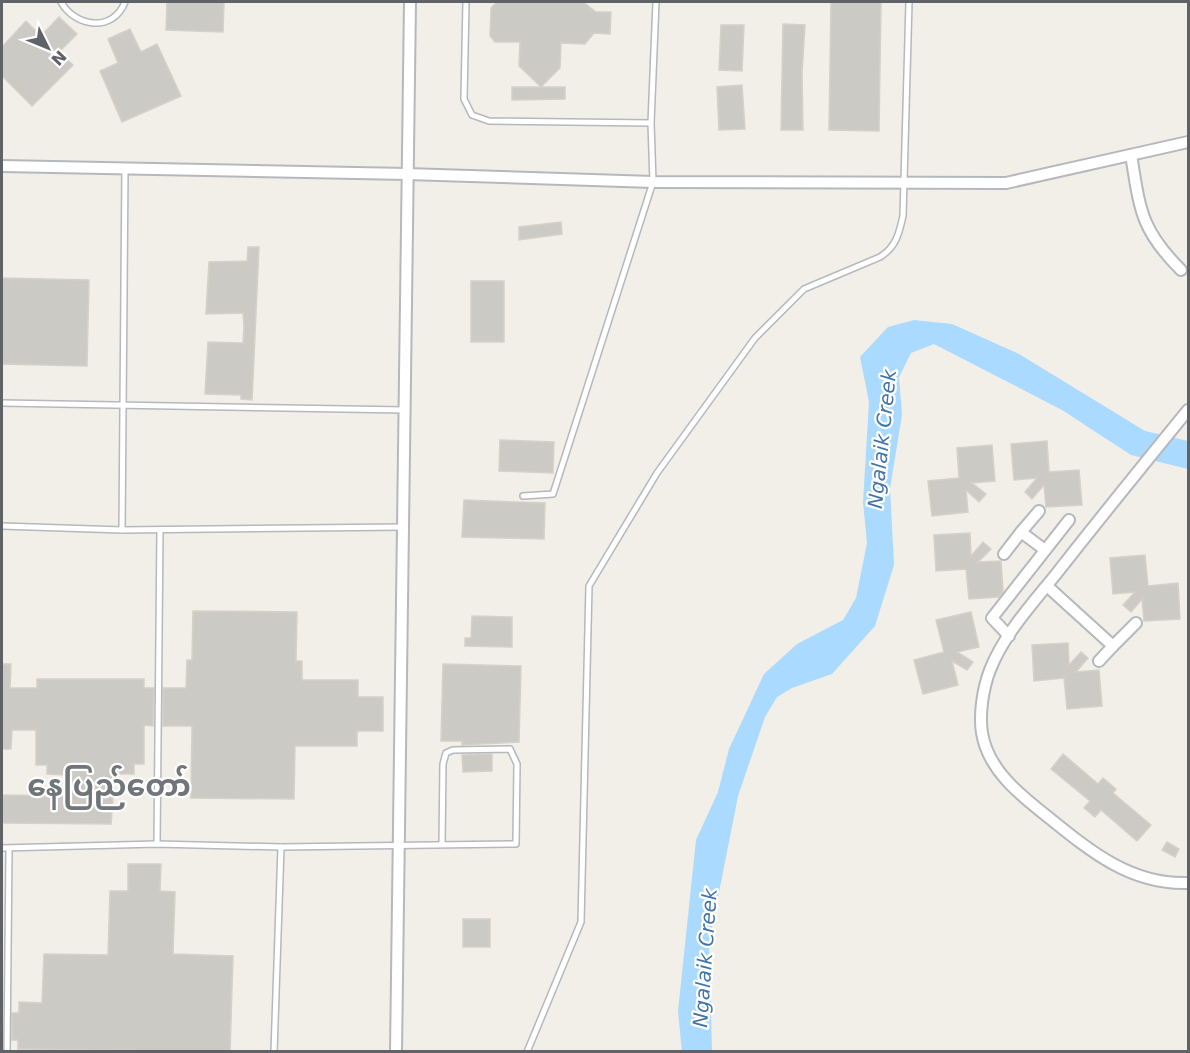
<svg xmlns="http://www.w3.org/2000/svg" width="1190" height="1053" font-family="'DejaVu Sans','Noto Sans Myanmar',sans-serif">
<style>
.water{fill:#aadaff}
.building{fill:#cccac5;stroke:#d6d1c6;stroke-width:1.5}
.lines{fill:none;stroke-linecap:round;stroke-linejoin:round}
.lane-casing{stroke:#b5b8bc;stroke-width:8}
.street-casing{stroke:#b5b8bc;stroke-width:14}
.lane{stroke:#fff;stroke-width:5}
.street{stroke:#fff;stroke-width:10}
.labels{text-anchor:middle;stroke-width:4.5;stroke-linejoin:round;paint-order:stroke}
.water-label{font-size:20px;font-style:italic;fill:#4174aa;stroke:#fff}
.town-label{font-size:30px;font-weight:bold;fill:#70757a;stroke:#fff}
</style>
<rect width="100%" height="100%" fill="#f1efe8"/>
<!-- water -->
<path class="water" d="M 914,320 L 952,324 L 1019,354 L 1145,431 L 1188,441 L 1188,469 L 1131,455 L 1062,410 L 934,344 L 911,353 L 899,377 L 902,415 L 890,488 L 894,565 L 875,626 L 832,674 L 792,688 L 777,697 L 765,717 L 738,796 L 709,943 L 712,1051 L 682,1052 L 678,1011 L 696,840 L 718,792 L 729,749 L 764,674 L 797,644 L 843,620 L 856,598 L 867,543 L 863,502 L 869,402 L 860,357 L 888,327 Z"/>
<!-- building -->
<g class="building">
<path d="M 167,2 L 224,2 L 223,32 L 166,30 Z"/>
<path d="M 497,2 L 583,2 L 596,12 L 611,12 L 610,34 L 594,33 L 585,44 L 561,43 L 560,68 L 541,87 L 519,66 L 520,42 L 495,42 L 490,36 L 491,8 Z"/>
<path d="M 831,2 L 881,2 L 879,131 L 829,130 Z"/>
<path d="M 59,17 L 77,34 L 59,52 L 73,65 L 32,106 L 2,76 L 2,47 L 26,21 L 41,36 Z"/>
<path d="M 783,24 L 805,25 L 802,73 L 803,130 L 781,130 Z"/>
<path d="M 721,25 L 744,25 L 742,71 L 719,70 Z"/>
<path d="M 130,29 L 141,52 L 157,44 L 181,96 L 122,122 L 100,71 L 118,63 L 108,39 Z"/>
<path d="M 742,85 L 745,129 L 719,130 L 717,87 Z"/>
<path d="M 512,87 L 565,87 L 565,99 L 512,100 Z"/>
<path d="M 561,222 L 562,234 L 519,240 L 519,227 Z"/>
<path d="M 248,247 L 259,247 L 252,400 L 241,399 L 241,395 L 205,394 L 208,342 L 243,343 L 244,326 L 243,313 L 206,314 L 209,262 L 247,261 Z"/>
<path d="M 2,278 L 89,280 L 87,366 L 2,364 Z"/>
<rect x="471" y="281" width="33" height="61"/>
<path d="M 500,440 L 554,442 L 553,473 L 499,471 Z"/>
<path d="M 1047,441 L 1049,472 L 1079,470 L 1082,505 L 1046,507 L 1044,485 L 1032,499 L 1025,492 L 1037,478 L 1014,480 L 1011,444 Z"/>
<path d="M 992,445 L 995,481 L 972,483 L 986,494 L 979,502 L 966,490 L 968,512 L 932,516 L 928,481 L 959,478 L 957,448 Z"/>
<path d="M 464,500 L 545,503 L 544,539 L 462,537 Z"/>
<path d="M 970,533 L 971,556 L 983,542 L 991,549 L 978,562 L 1001,561 L 1003,591 L 999,597 L 969,599 L 966,569 L 936,571 L 934,535 Z"/>
<path d="M 1145,555 L 1148,586 L 1178,583 L 1180,619 L 1144,621 L 1142,599 L 1131,612 L 1123,605 L 1135,592 L 1113,594 L 1110,558 Z"/>
<path d="M 193,611 L 297,612 L 296,661 L 302,661 L 302,680 L 358,680 L 358,697 L 383,697 L 383,731 L 357,731 L 357,746 L 295,746 L 294,799 L 191,798 L 192,726 L 163,726 L 163,688 L 186,688 L 187,660 L 192,660 Z"/>
<path d="M 971,612 L 979,647 L 957,652 L 973,662 L 967,670 L 952,661 L 958,685 L 923,694 L 914,660 L 944,652 L 936,620 Z"/>
<path d="M 472,616 L 512,617 L 512,647 L 465,646 L 465,638 L 471,638 Z"/>
<path d="M 1068,643 L 1069,665 L 1081,652 L 1088,658 L 1076,672 L 1099,670 L 1102,706 L 1067,709 L 1064,678 L 1034,681 L 1032,645 Z"/>
<path d="M 2,664 L 11,664 L 10,688 L 37,688 L 37,679 L 144,679 L 144,688 L 154,688 L 153,726 L 144,725 L 144,764 L 134,764 L 134,774 L 115,774 L 111,824 L 2,823 L 2,795 L 66,796 L 66,775 L 47,774 L 47,765 L 36,765 L 36,730 L 12,730 L 11,749 L 2,749 Z"/>
<path d="M 443,664 L 521,666 L 519,742 L 462,745 L 462,741 L 441,741 Z"/>
<path d="M 492,754 L 492,771 L 463,772 L 462,755 Z"/>
<path d="M 1063,754 L 1098,784 L 1103,778 L 1116,789 L 1113,793 L 1151,825 L 1137,841 L 1101,810 L 1095,817 L 1084,808 L 1090,801 L 1051,769 Z"/>
<path d="M 1167,842 L 1179,849 L 1175,857 L 1162,850 Z"/>
<path d="M 128,864 L 161,864 L 160,891 L 175,892 L 173,954 L 233,956 L 230,1052 L 18,1049 L 18,1040 L 12,1040 L 12,1013 L 19,1013 L 19,1002 L 42,1003 L 44,954 L 108,955 L 110,891 L 128,891 Z"/>
<rect x="463" y="919" width="27" height="28"/>
</g>
<g class="lines">
<!-- lane casing -->
<g class="lane-casing">
<g id="lane">
<path d="M 61,2 C 75,27 113,33 125,2"/>
<path d="M 466,2 L 464,99 L 472,115 L 489,121 L 651,123"/>
<path d="M 125,168 L 122,530 L 403,527"/>
<path d="M 2,403 L 405,410"/>
<path d="M 523,496 L 553,494 L 653,182 L 651,123 L 656,2"/>
<path d="M 2,526 L 122,530"/>
<path d="M 157,844 L 160,530"/>
<path d="M 2,848 L 157,844 L 281,847 L 516,844 L 517,764 L 510,749 L 453,750 L 446,753 L 443,764 L 442,844"/>
<path d="M 7,1052 L 9,849"/>
<path d="M 274,1052 L 281,847"/>
<path d="M 527,1052 L 581,922 L 589,586 L 657,473 L 755,338 L 804,289 L 880,257 C 896,247 899,234 903,216 L 909,2"/>
</g>
</g>
<!-- street casing -->
<g class="street-casing">
<g id="street">
<path d="M 1131,155 C 1140,209 1140,229 1181,270"/>
<path d="M 2,166 L 407,174 L 653,182 L 1006,183 L 1188,142"/>
<path d="M 1188,410 C 1144,464 1100,518 1057,573 C 1033,603 1004,634 990,670 C 983,688 979,714 982,733 C 988,770 1020,795 1048,817 C 1090,851 1131,885 1188,883"/>
<path d="M 1039,511 L 1021,532 L 1045,550"/>
<path d="M 1004,554 L 1021,532"/>
<path d="M 1047,586 L 1113,646 L 1136,623"/>
<path d="M 1009,636 L 992,618 L 1069,520"/>
<path d="M 1099,661 L 1113,646"/>
<path d="M 396,1052 L 410,2"/>
</g>
</g>
<!-- lane -->
<use href="#lane" class="lane"/>
<!-- street -->
<use href="#street" class="street"/>
</g>
<g class="labels">
<!-- water labels -->
<g class="water-label">
<text transform="translate(882 439) rotate(-84)" y="7">Ngalaik Creek</text>
<text transform="translate(705 958) rotate(-86)" y="7">Ngalaik Creek</text>
</g>
<!-- town labels -->
<g class="town-label">
<text x="109" y="796">နေပြည်တော်</text>
</g>
</g>
<!-- border -->
<rect width="1190" height="1053" fill="none" stroke="#5f6368" stroke-width="6"/>
<!-- north arrow -->
<g transform="translate(48 48) rotate(133)" stroke="#ffffff" stroke-width="4.5" paint-order="stroke">
<path d="M0-4.5L10 22L0 15L-10 22Z" fill="#5f6368"/>
<text y="-9" font-size="16" font-weight="bold" text-anchor="middle" fill="#5f6368">N</text>
</g>
</svg>
